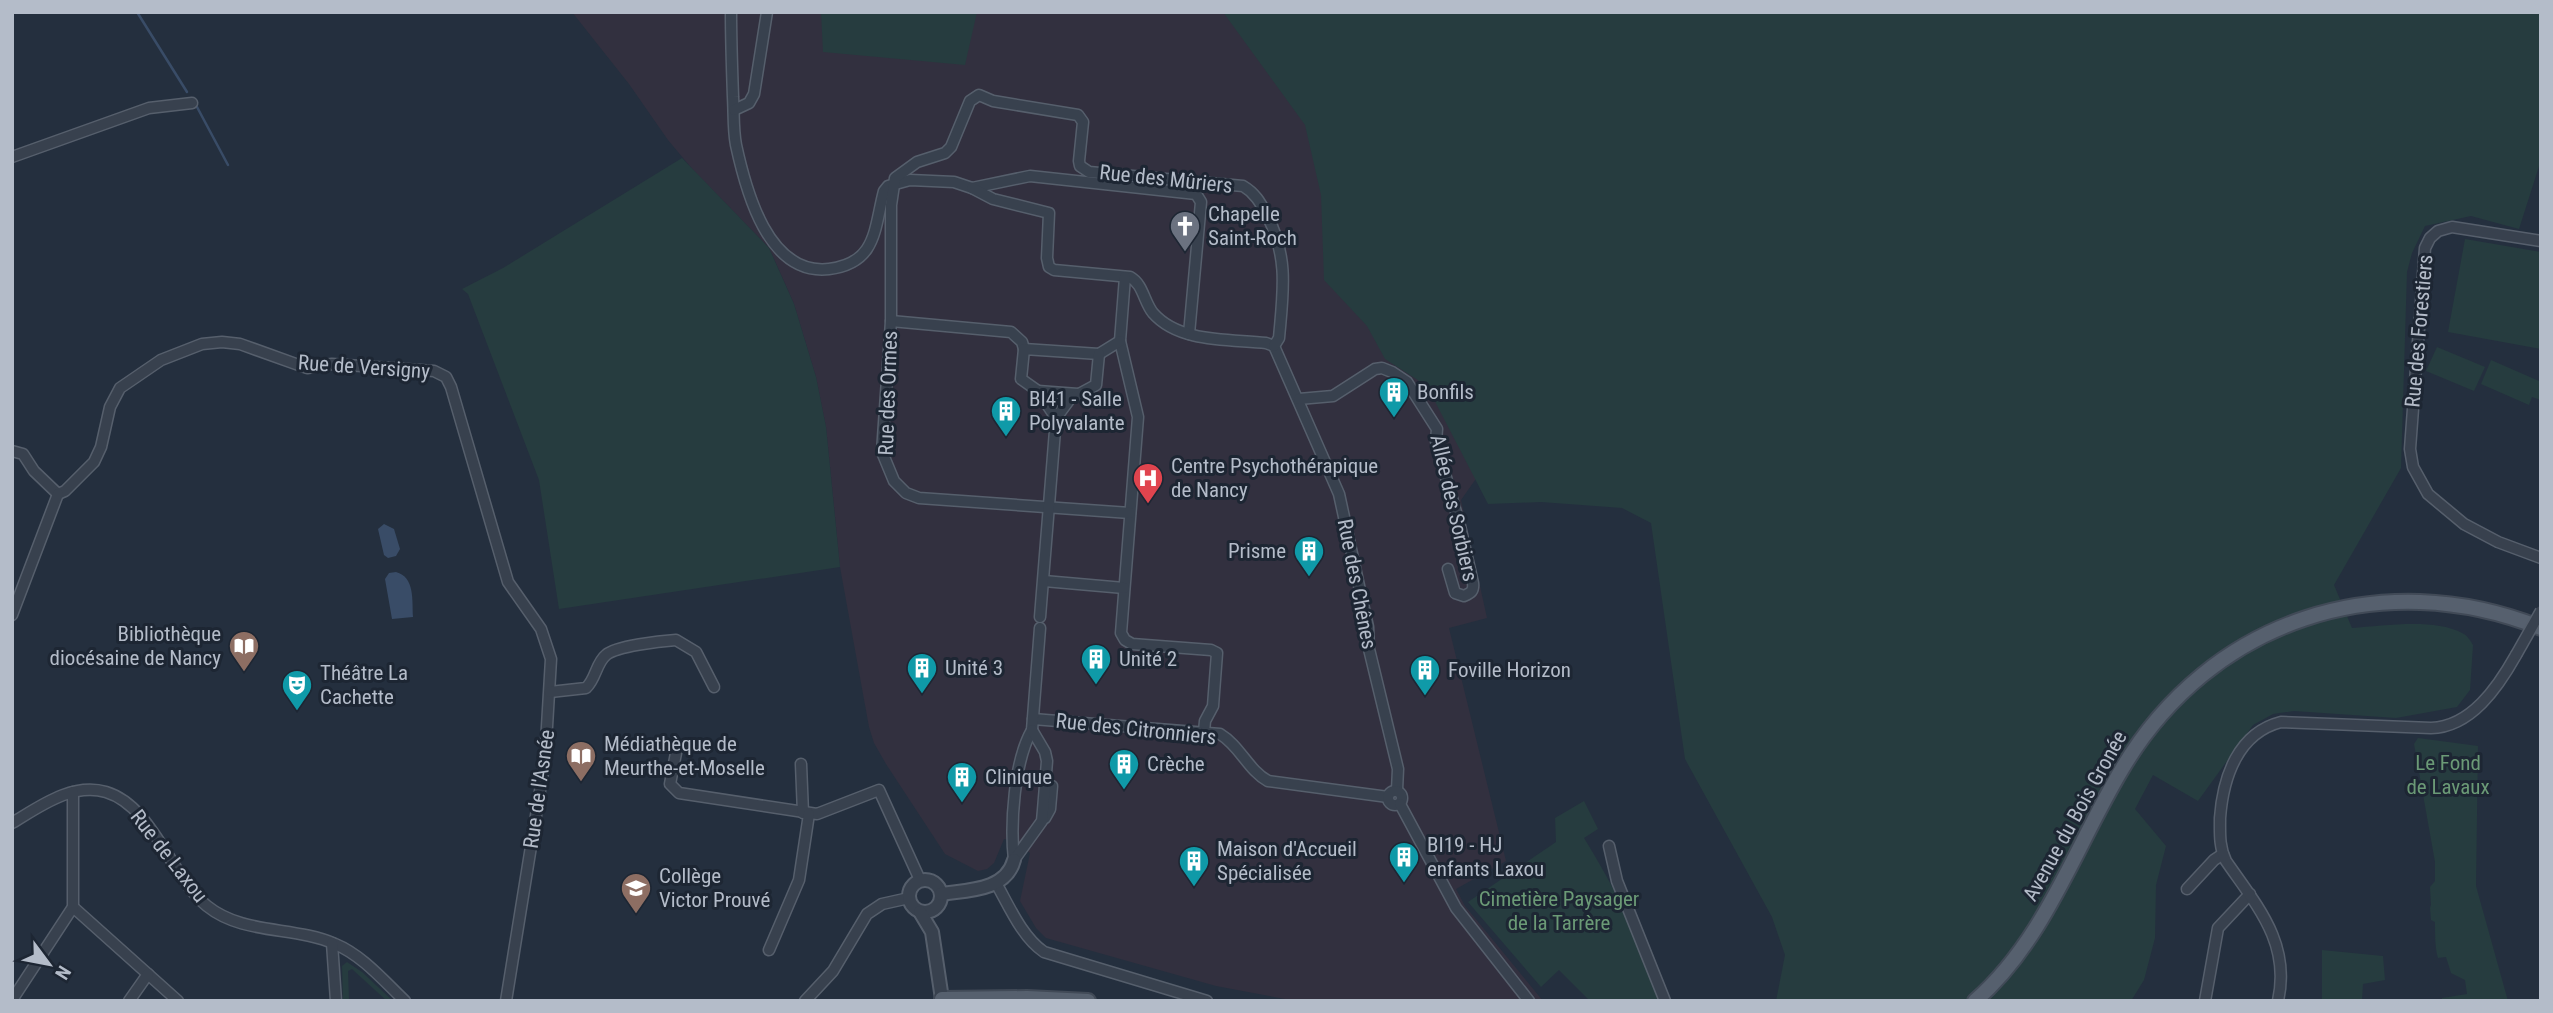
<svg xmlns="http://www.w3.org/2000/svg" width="2553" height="1013" font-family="'Roboto Condensed',sans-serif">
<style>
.medical{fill:#32303f}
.green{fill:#263c3f}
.water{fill:#394c67}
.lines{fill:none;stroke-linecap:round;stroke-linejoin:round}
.stream{stroke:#394c67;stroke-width:2.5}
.minor-casing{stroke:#565f6c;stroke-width:13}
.tertiary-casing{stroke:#565f6c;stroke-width:16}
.primary-casing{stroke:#414a57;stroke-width:18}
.minor{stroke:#38414e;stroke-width:10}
.tertiary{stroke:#38414e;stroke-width:12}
.primary{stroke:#56606e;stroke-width:14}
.minor-bridge-casing{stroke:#565f6c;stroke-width:13;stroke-linecap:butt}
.minor-bridge{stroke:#38414e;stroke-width:10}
.labels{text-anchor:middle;stroke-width:6;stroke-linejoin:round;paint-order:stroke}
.street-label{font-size:21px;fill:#b4bcc9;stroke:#1d2633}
.poi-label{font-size:21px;fill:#b4bcc9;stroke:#1d2633;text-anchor:start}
.park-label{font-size:21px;fill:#6b9a76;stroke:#1d2633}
</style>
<rect width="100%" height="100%" fill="#242f3e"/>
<!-- medical -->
<path class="medical" d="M 572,12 L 1300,12 L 1480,473 L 1461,500 L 1487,618 L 1449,628 L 1506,861 L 1456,889 L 1465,906 L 1543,1001 L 1327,1001 L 1285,999 L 1216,986 L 1046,938 L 1036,928 L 1020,901 L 1030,853 L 1015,841 L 1004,839 L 994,863 L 987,869 L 978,871 L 945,854 L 886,764 L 874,743 L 869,727 L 840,567 L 826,427 L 816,377 L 794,304 L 775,261 L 769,248 L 694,171 L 668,140 L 629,84 Z"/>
<!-- green -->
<g class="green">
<path d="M 821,12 L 977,12 L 965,65 L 823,52 Z"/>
<path d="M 1223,12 L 2541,12 L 2541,160 L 2519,229 L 2471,216 L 2425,226 L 2412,253 L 2407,272 L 2401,468 L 2334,585 L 2352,628 C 2384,626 2434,618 2462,633 C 2467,635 2470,640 2473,645 L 2470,690 L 2457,707 L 2396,718 L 2294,711 L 2273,714 L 2253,725 L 2198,801 L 2153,775 L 2135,809 L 2166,846 L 2156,885 L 2155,938 L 2144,980 L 2131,1001 L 1776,1001 L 1785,955 L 1772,917 L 1685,759 L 1651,523 L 1622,508 L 1541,502 L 1488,504 L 1427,386 L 1385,359 L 1367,326 L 1324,280 L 1321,195 L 1305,125 Z"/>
<path d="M 682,158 L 769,248 L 794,304 L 816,377 L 826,427 L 840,567 L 559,609 L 539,480 L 468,294 L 462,289 L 503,268 Z"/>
<path d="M 2465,239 L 2541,252 L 2541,349 L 2448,332 Z"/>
<path d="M 2437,347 L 2485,367 L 2474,391 L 2426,371 Z"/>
<path d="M 2491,360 L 2539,381 L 2541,377 L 2541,400 L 2532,397 L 2529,405 L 2481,384 Z"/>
<path d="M 2418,738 L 2478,746 L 2476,886 L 2508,1001 L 2442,1001 L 2442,998 L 2467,994 L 2465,980 L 2451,973 L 2446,957 L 2438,958 C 2435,949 2435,934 2435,922 L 2431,920 L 2430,908 L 2431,905 L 2430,887 L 2435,881 L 2435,862 L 2414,744 Z"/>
<path d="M 1584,801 L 1598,829 L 1584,838 C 1615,888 1643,943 1659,1001 L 1590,1001 L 1559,970 L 1541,987 L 1468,902 L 1556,842 L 1555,818 Z"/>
<path d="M 2322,950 L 2383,956 L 2385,980 L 2363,984 L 2362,1001 L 2322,1001 Z"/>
<path d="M 347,962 L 362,972 L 393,1001 L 387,1001 L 352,969 L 348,971 L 349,1001 L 343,1001 L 342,966 Z"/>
</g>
<!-- water -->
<g class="water">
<path d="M 384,524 L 394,529 L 400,549 L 396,556 L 388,558 L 384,555 L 378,529 Z"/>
<path d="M 396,572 C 415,577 412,600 413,617 L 392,619 L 385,579 L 389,573 Z"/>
</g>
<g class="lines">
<!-- stream -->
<g class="stream">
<path d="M 137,12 L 187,92"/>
<path d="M 197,107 L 228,165"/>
</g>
<!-- minor casing -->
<g class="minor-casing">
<g id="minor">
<path d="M 731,12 C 731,41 732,69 733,97 C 734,113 733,130 736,145 C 746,191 768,276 829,269 C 877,263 874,229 884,191 L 888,186 L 910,180 L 954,182 L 972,188 L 1030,176 L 1196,194 L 1201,202 L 1189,334"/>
<path d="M 734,110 L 749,103 L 754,94 L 767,12"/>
<path d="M 12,157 L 149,108 L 192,103"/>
<path d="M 972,188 L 993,199 L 1049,213 L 1047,258 L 1049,267 L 1054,270 L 1130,277 C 1143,284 1144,302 1153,313 C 1179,343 1230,339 1266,343 L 1274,346"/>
<path d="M 2541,241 L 2452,227 L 2438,231 L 2430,238 L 2425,248 L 2410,449 L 2413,467 L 2428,494 L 2464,524 L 2498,542 L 2541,558"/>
<path d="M 1125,277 L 1120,341 L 1138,417 L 1121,633 L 1125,640 L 1132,644 L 1211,650 L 1217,653 L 1213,706 L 1205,721 L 1204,732"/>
<path d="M 891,321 L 1011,332 L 1022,342 L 1024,349"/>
<path d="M 1274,346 L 1339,494 L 1368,627 L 1369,649 L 1398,769 L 1397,790"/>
<path d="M 1038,391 L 1078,394"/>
<path d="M 1299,399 L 1333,396 L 1375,369 L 1382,368 L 1392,372 L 1407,382 L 1437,429 L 1436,441 L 1441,460 L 1460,526 L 1473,583 C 1474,591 1471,593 1464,596 L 1455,593 L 1448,569"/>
<path d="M 1056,418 L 1038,391 L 1021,379 L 1024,349 L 1099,354 L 1120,341"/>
<path d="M 1056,418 L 1070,399 L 1096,385 L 1099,354"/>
<path d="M 12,451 L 23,454 L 34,471 L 58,494"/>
<path d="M 58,494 L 65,491 L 94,462 L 101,447 L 110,407 L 120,388 L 161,360 L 202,344 L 222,342 L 240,344 L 307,368 L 332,364 L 434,371 L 446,377 L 451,387 L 508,582 L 541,629 L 551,659 L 545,760 L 506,1001"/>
<path d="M 1130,513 L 919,498 L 906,493 L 894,481 L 882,452 L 891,321 L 891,205 L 895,178 L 917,162 L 945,153 L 951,147 L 970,101 L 979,95 L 993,101 L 1078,115 L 1083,122 L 1079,161 L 1080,166 L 1089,172 L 1243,186 C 1255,193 1260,202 1267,215 C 1289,258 1283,292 1279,338 L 1274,346"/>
<path d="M 1044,581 L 1124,588"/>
<path d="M 12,615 L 58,494"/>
<path d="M 1040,617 L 1056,418"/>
<path d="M 550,692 L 586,688 C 596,679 596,663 606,655 C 616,646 661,641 676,640 L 696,652 L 714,687"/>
<path d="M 1033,719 L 1220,734 C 1240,746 1248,770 1268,781 L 1388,797"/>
<path d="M 677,748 L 670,784 L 679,793 L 817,814 L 879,790 L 920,880"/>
<path d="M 801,764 L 803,813"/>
<circle cx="1395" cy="798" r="7"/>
<path d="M 1400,804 L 1456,908 L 1529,1001"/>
<path d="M 1045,818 L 1050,809 L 1052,786"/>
<path d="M 12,823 C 39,807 72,782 106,792 C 153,806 171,877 207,906 C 243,935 294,926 335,944 C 362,955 384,981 405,1001"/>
<path d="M 1609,846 L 1617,881 L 1665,1001"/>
<path d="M 1014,860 C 1010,825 1014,761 1032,730 L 1040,628"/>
<path d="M 1014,860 L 1042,821 L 1043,810 L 1047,761 L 1045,752 L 1032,730"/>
<path d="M 996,883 C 1009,906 1022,937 1044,952 L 1207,1001"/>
<path d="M 2187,889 L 2214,860 L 2223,854"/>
<path d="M 73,907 L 178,1001"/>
<path d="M 332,943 L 336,1001"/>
<path d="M 769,950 L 799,880 L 809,814"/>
<path d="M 12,1000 L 73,907 L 73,792"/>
<path d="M 129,1001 L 148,974"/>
<path d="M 805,1001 L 833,971 L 867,914 L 882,904 L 909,898"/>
<path d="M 2205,1001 L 2218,928 L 2250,894"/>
<path d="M 2278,1001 C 2291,943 2257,906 2226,861 C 2219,847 2220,833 2220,818 C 2223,777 2238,733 2281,722 L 2431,728 C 2471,727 2498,687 2516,655"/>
</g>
</g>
<!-- tertiary casing -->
<g class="tertiary-casing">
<g id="tertiary">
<circle cx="925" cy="896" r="16"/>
<path d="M 941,894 C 967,890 1006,891 1014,860"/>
<path d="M 920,912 L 932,932 L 942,999"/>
</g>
</g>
<!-- primary casing -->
<g class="primary-casing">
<g id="primary">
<path d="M 943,1001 L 942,999 L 1027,998 L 1088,1001"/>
<path d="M 1975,1001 C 2045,940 2075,847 2122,769 C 2210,620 2381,564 2541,628"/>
</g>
</g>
<!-- minor -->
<use href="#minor" class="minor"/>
<!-- tertiary -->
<use href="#tertiary" class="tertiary"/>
<!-- primary -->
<use href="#primary" class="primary"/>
<!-- minor-bridge casing -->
<g class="minor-bridge-casing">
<path id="minor-bridge" d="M 2516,655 L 2541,611"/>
</g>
<!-- minor-bridge -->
<use href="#minor-bridge" class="minor-bridge"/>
</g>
<!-- icons -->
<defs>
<g id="church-pin" transform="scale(1.575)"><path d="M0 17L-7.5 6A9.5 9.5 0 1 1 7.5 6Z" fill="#6b7280" stroke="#1d2633"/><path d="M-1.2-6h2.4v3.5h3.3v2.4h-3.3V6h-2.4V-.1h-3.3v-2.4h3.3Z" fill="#fff"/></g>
<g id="building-pin" transform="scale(1.575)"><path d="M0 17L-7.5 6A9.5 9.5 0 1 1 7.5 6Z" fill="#0f9aa8" stroke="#1d2633"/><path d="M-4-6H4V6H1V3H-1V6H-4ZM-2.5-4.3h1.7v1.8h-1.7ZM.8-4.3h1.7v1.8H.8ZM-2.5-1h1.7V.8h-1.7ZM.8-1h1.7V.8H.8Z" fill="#fff"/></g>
<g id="hospital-pin" transform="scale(1.575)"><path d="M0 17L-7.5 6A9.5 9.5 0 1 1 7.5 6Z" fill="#e0444e" stroke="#1d2633"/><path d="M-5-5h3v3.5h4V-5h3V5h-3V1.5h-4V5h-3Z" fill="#fff"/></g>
<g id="library-pin" transform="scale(1.575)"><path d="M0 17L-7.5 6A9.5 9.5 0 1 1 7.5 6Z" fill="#8d6e63" stroke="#1d2633"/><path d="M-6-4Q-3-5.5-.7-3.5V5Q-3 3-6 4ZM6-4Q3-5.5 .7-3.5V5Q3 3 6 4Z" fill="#fff"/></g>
<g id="theatre-pin" transform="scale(1.575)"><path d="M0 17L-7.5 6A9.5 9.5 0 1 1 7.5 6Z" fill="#0f9aa8" stroke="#1d2633"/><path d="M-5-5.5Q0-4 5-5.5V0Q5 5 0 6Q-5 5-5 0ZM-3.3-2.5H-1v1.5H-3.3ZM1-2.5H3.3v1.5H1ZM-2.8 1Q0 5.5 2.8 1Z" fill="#fff"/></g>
<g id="school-pin" transform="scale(1.575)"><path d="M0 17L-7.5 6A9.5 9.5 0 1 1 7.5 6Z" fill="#8d6e63" stroke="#1d2633"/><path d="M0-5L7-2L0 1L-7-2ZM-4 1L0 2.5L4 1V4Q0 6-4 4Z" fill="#fff"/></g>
</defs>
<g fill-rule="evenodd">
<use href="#church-pin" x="1185" y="226"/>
<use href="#building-pin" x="1394" y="392"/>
<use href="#building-pin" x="1006" y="411"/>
<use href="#hospital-pin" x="1148" y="478"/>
<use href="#building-pin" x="1309" y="551"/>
<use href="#library-pin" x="244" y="646"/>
<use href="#building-pin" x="1096" y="659"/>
<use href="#building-pin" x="922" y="668"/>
<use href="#building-pin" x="1425" y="670"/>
<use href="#theatre-pin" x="297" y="685"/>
<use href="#library-pin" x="581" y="756"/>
<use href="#building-pin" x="1124" y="764"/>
<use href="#building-pin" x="962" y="777"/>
<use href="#building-pin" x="1404" y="857"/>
<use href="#building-pin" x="1194" y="861"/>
<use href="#school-pin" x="636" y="888"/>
</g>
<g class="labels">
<!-- street labels -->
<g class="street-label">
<text transform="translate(1166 179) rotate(6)" y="7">Rue des Mûriers</text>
<text transform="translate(2419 331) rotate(-85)" y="7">Rue des Forestiers</text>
<text transform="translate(364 367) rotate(4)" y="7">Rue de Versigny</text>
<text transform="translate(888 393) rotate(-88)" y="7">Rue des Ormes</text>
<text transform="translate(1454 508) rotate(77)" y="7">Allée des Sorbiers</text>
<text transform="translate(1357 584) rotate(79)" y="7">Rue des Chênes</text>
<text transform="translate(1136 729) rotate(6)" y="7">Rue des Citronniers</text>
<text transform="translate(539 789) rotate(-82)" y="7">Rue de l'Asnée</text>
<text transform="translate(2075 816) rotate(-61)" y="7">Avenue du Bois Gronée</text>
<text transform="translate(169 856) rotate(52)" y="7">Rue de Laxou</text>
</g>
<!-- poi labels -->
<g class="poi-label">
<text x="1208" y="221">Chapelle<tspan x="1208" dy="24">Saint-Roch</tspan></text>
<text x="1417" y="399">Bonfils</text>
<text x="1029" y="406">BI41 - Salle<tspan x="1029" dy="24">Polyvalante</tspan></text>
<text x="1171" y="473">Centre Psychothérapique<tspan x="1171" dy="24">de Nancy</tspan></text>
<text x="1286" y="558" text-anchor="end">Prisme</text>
<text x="221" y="641" text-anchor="end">Bibliothèque<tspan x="221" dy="24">diocésaine de Nancy</tspan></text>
<text x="1119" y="666">Unité 2</text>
<text x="945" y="675">Unité 3</text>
<text x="1448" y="677">Foville Horizon</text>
<text x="320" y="680">Théâtre La<tspan x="320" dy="24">Cachette</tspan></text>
<text x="604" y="751">Médiathèque de<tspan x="604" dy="24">Meurthe-et-Moselle</tspan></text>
<text x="1147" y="771">Crèche</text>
<text x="985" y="784">Clinique</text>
<text x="1427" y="852">BI19 - HJ<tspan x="1427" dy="24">enfants Laxou</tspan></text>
<text x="1217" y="856">Maison d'Accueil<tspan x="1217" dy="24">Spécialisée</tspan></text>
<text x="659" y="883">Collège<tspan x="659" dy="24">Victor Prouvé</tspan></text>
</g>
<!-- park labels -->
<g class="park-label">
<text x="2448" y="770">Le Fond<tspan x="2448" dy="24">de Lavaux</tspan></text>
<text x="1559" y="906">Cimetière Paysager<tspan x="1559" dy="24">de la Tarrère</tspan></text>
</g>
</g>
<!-- border -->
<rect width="2553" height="1013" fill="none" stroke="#b4bcc9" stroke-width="28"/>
<!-- north arrow -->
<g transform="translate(49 964) rotate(122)" stroke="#1d2633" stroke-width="5" paint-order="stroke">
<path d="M0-5L12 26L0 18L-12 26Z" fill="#b4bcc9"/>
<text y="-10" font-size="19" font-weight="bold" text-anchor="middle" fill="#b4bcc9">N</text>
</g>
</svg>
